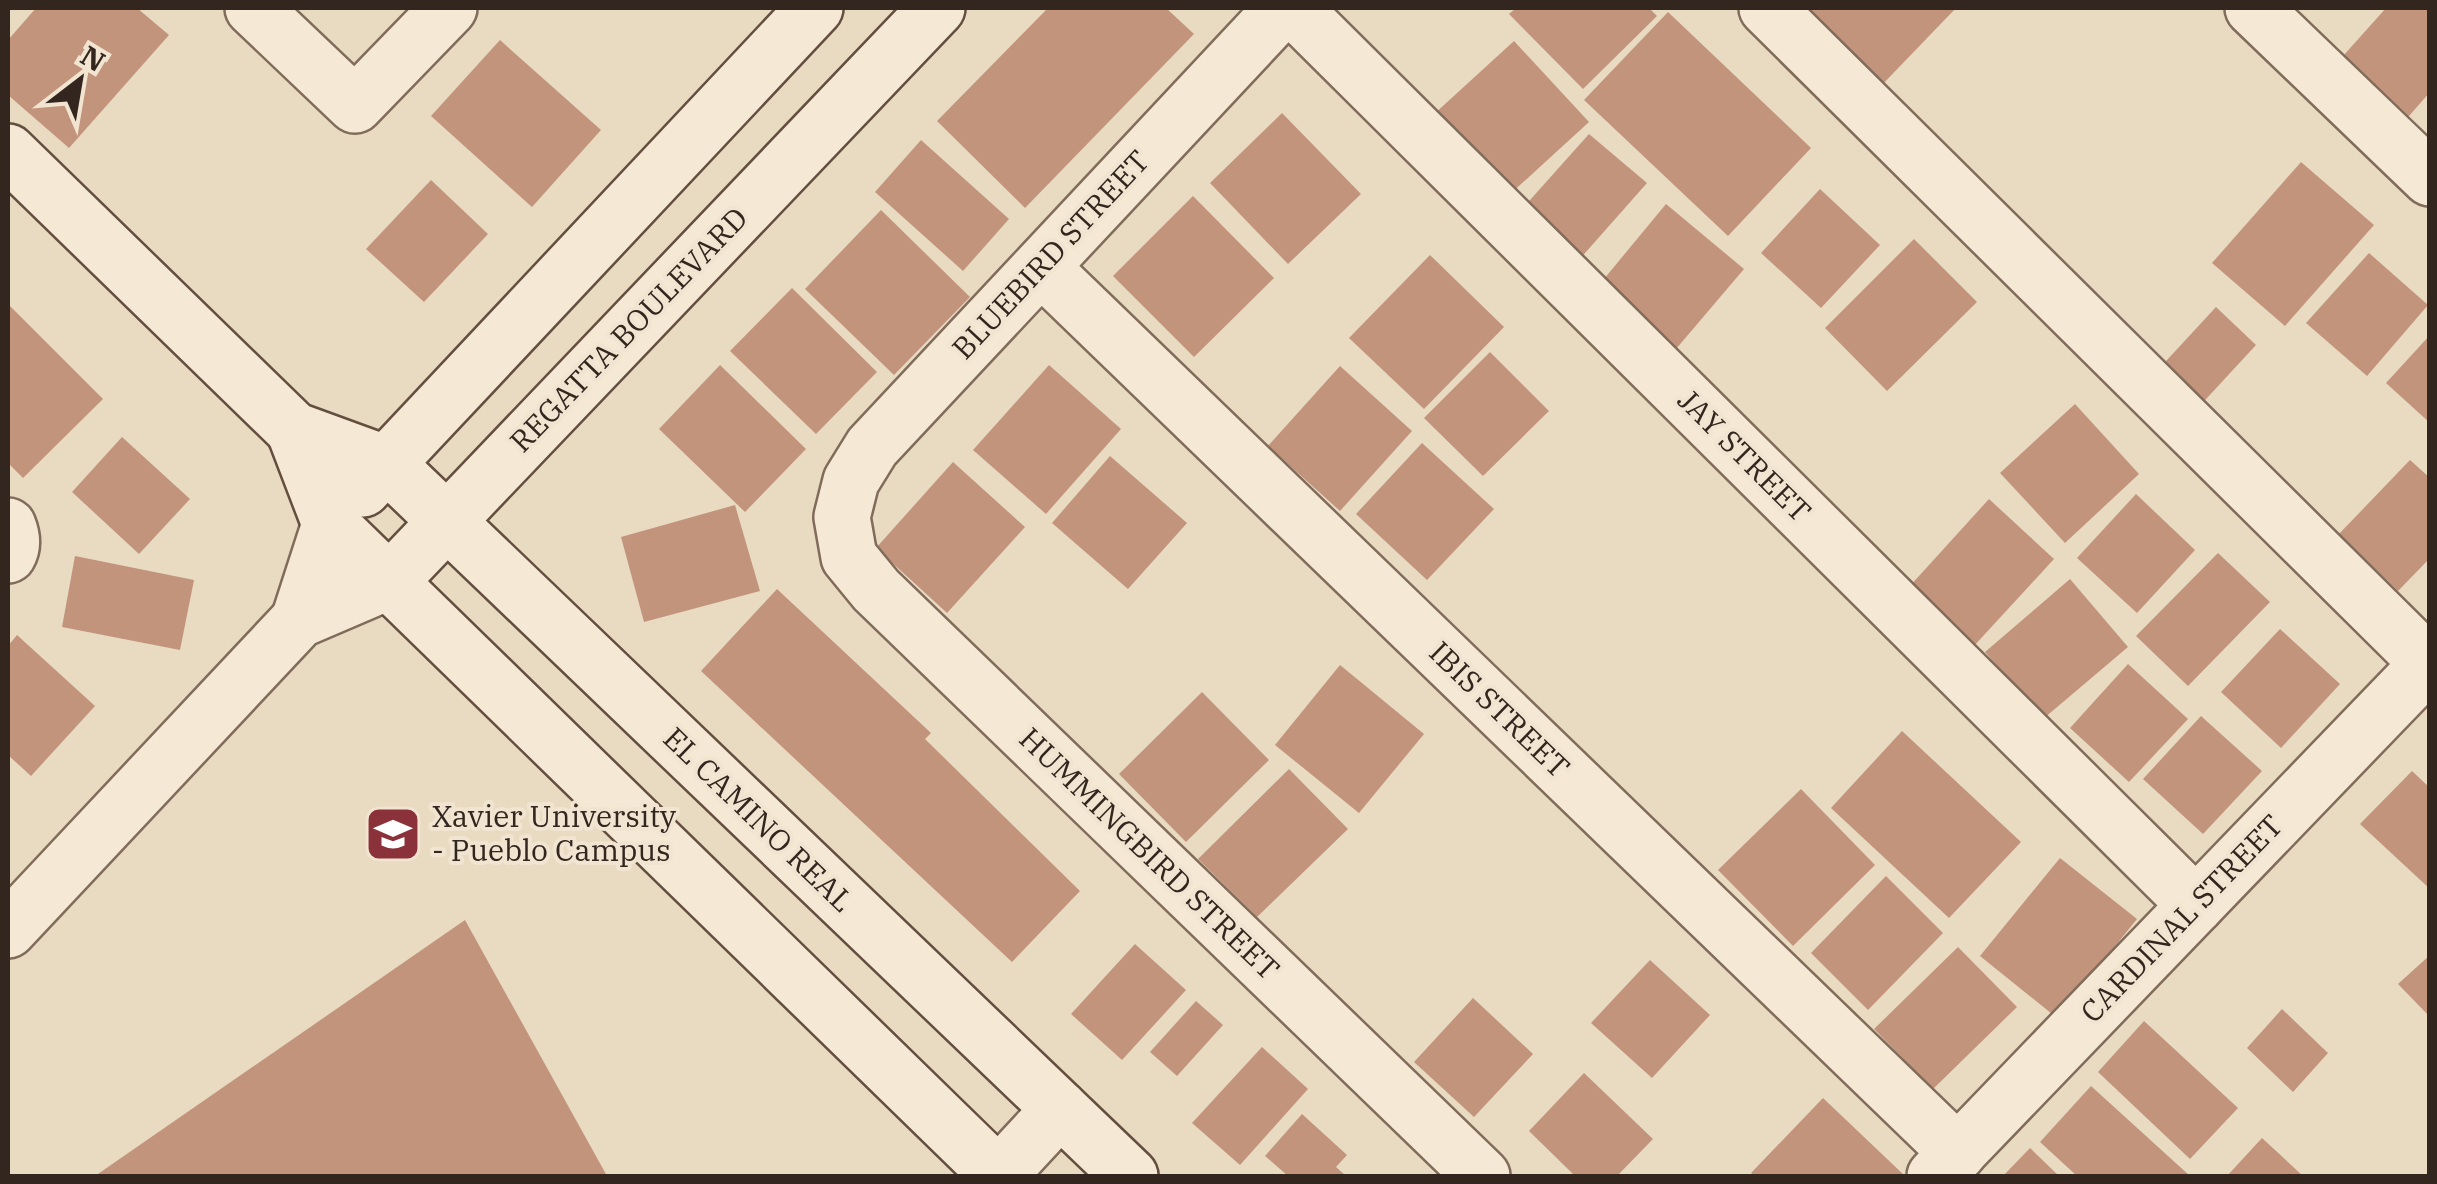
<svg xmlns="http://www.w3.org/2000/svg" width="2437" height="1184" font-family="'IBM Plex Serif',serif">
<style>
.building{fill:#c3947c}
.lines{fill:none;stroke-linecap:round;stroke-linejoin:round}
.street-casing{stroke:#816c5b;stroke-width:60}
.secondary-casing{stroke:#634e3f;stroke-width:60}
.street{stroke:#f5e9d5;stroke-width:55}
.secondary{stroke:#f5e9d5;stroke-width:55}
.labels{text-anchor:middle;stroke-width:8;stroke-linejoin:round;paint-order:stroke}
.street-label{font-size:30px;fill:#32261e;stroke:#f1e5d1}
.poi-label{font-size:30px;fill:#32261e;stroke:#f1e5d1;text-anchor:start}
</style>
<rect width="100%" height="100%" fill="#e9dac2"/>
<!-- building -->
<g class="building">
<path d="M 36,8 L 137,8 L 169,35 L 69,148 L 8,95 L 8,40 Z"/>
<path d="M 1048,8 L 1166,8 L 1194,34 L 1025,208 L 937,121 Z"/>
<path d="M 1516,8 L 1649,8 L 1657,16 L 1583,89 L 1509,14 Z"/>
<path d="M 1794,8 L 1956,8 L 1879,88 Z"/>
<path d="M 2386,8 L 2430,8 L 2430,92 L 2402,124 L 2335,65 Z"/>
<path d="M 1668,12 L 1811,148 L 1728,236 L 1584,100 Z"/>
<path d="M 500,40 L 601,130 L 532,207 L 431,116 Z"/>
<path d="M 1514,41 L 1589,122 L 1496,207 L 1421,126 Z"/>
<path d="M 1282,113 L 1361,194 L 1288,264 L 1210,183 Z"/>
<path d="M 1589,134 L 1647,183 L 1578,261 L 1521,210 Z"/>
<path d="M 921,140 L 1009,219 L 963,271 L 875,192 Z"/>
<path d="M 2301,162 L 2374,225 L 2285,326 L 2212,263 Z"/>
<path d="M 431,180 L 488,234 L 424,302 L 366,249 Z"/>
<path d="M 1820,189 L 1880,245 L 1821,308 L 1761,253 Z"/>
<path d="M 1193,196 L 1274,278 L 1194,357 L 1113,276 Z"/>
<path d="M 1666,204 L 1744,269 L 1676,349 L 1599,285 Z"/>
<path d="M 881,210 L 970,297 L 894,375 L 805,289 Z"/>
<path d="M 1914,239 L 1977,302 L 1887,391 L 1825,328 Z"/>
<path d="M 2369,253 L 2428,305 L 2367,376 L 2306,323 Z"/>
<path d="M 1430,255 L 1504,327 L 1424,409 L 1349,338 Z"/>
<path d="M 792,288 L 877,372 L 816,434 L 730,351 Z"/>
<path d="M 8,304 L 103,399 L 23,478 L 8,463 Z"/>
<path d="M 2216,307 L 2256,345 L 2195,411 L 2155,373 Z"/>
<path d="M 2430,335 L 2430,423 L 2386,383 Z"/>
<path d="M 1490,352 L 1549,411 L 1483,476 L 1424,418 Z"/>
<path d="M 720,365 L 806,449 L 745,512 L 659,429 Z"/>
<path d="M 1049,365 L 1121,429 L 1046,514 L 973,450 Z"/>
<path d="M 1340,366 L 1412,431 L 1340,511 L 1268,446 Z"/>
<path d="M 2075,404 L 2139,474 L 2065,543 L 2000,473 Z"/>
<path d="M 122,437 L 190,499 L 139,554 L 72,492 Z"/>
<path d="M 1422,443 L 1494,509 L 1427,580 L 1356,514 Z"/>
<path d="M 1110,456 L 1187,523 L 1128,589 L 1052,523 Z"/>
<path d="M 2410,460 L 2430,478 L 2430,558 L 2398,591 L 2339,534 Z"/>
<path d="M 953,462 L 1025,527 L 947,613 L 876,548 Z"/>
<path d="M 2136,494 L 2195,550 L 2137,613 L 2077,558 Z"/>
<path d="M 1989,499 L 2054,559 L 1973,647 L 1909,587 Z"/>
<path d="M 735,505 L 760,591 L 644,622 L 621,537 Z"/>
<path d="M 2218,553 L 2270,602 L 2188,686 L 2136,636 Z"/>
<path d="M 75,556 L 194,580 L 180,650 L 62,627 Z"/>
<path d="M 2070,579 L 2128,647 L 2043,719 L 1985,652 Z"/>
<path d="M 777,589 L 931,733 L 925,739 L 1080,891 L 1012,962 L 701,671 Z"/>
<path d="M 2280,629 L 2340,684 L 2281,748 L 2221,692 Z"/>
<path d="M 17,635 L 95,706 L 31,776 L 8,755 L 8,646 Z"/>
<path d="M 2128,664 L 2188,719 L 2129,782 L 2070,728 Z"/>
<path d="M 1340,665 L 1424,734 L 1359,813 L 1275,745 Z"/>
<path d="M 1202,692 L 1269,760 L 1186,842 L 1119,774 Z"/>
<path d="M 2201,716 L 2262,771 L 2203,834 L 2143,779 Z"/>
<path d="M 1902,731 L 2021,842 L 1949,918 L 1831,808 Z"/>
<path d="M 1289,769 L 1348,829 L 1257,917 L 1198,859 Z"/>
<path d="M 2412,771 L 2430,788 L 2430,889 L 2360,824 Z"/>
<path d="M 1801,789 L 1875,865 L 1793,946 L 1718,870 Z"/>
<path d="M 2060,858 L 2137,919 L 2057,1018 L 1980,956 Z"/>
<path d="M 1886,876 L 1943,933 L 1868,1010 L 1811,953 Z"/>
<path d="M 465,920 L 607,1176 L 95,1176 Z"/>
<path d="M 1135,944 L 1186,990 L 1122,1060 L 1071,1014 Z"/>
<path d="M 1958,947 L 2017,1007 L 1933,1089 L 1874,1029 Z"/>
<path d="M 2430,955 L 2430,1017 L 2398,984 Z"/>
<path d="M 1650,960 L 1710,1015 L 1652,1078 L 1591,1023 Z"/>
<path d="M 1473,998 L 1533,1054 L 1474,1117 L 1414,1062 Z"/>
<path d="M 1196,1001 L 1223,1025 L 1177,1076 L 1150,1052 Z"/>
<path d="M 2282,1009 L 2328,1053 L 2293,1092 L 2247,1048 Z"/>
<path d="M 2144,1021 L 2238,1108 L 2190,1159 L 2098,1072 Z"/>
<path d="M 1262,1047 L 1308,1089 L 1240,1165 L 1192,1123 Z"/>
<path d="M 1584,1073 L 1653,1139 L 1617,1176 L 1575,1176 L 1529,1131 Z"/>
<path d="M 2091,1086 L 2190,1176 L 2077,1176 L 2040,1142 Z"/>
<path d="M 1823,1098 L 1905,1176 L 1755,1176 L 1751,1173 Z"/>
<path d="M 1302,1114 L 1347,1155 L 1336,1167 L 1346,1176 L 1288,1176 L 1265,1156 Z"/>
<path d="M 2262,1138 L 2303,1176 L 2227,1176 Z"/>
<path d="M 2030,1148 L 2059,1176 L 2003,1176 Z"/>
</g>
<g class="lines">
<!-- street casing -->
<g class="street-casing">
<g id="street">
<path d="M 253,8 L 355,105 L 449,8"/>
<path d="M 1283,8 L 872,447 L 851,481 L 842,517 L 849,557 L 876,590 L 1482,1176"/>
<path d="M 1293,8 L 2196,905"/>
<path d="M 1767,8 L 2428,663"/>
<path d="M 2253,8 L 2430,178"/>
<path d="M 1041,267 L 1958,1153"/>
<path d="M 8,526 C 12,536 14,545 8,555"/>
<path d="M 299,620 L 330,524"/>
<path d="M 8,930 L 299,620 L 390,581"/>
<path d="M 998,1176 L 1060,1109"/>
<path d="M 1935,1176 L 2430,662"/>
</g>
</g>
<!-- secondary casing -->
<g class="secondary-casing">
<g id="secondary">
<path d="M 8,152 L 294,430 L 387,464 L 1130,1176"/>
<path d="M 294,430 L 330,524 L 999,1176"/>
<path d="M 363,489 L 815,8"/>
<path d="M 390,581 L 937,8"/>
</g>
</g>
<!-- street -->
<use href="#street" class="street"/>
<!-- secondary -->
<use href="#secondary" class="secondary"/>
</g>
<!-- icons -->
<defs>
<g id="school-square" transform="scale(2.875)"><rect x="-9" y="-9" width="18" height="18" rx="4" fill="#8a3139" stroke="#f1e5d1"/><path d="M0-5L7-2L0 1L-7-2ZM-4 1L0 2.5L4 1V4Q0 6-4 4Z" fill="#fff"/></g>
</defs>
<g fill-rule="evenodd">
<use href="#school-square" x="393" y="834"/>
</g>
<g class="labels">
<!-- street labels -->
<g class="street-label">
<text transform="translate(1051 255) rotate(-47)" y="10">BLUEBIRD STREET</text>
<text transform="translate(629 330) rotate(-46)" y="10">REGATTA BOULEVARD</text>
<text transform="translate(1744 456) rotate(45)" y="10">JAY STREET</text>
<text transform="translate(1499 710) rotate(44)" y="10">IBIS STREET</text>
<text transform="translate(758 820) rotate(44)" y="10">EL CAMINO REAL</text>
<text transform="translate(1149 854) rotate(44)" y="10">HUMMINGBIRD STREET</text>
<text transform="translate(2182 919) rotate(-46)" y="10">CARDINAL STREET</text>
</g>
<!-- poi labels -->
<g class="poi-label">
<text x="432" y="827">Xavier University<tspan x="432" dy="34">- Pueblo Campus</tspan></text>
</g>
</g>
<!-- border -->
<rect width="2437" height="1184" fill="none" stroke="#32261e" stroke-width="20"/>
<!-- north arrow -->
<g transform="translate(80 80) rotate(31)" stroke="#f1e5d1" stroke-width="8" paint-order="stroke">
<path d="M0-8L18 38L0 25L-18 38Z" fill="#32261e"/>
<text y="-15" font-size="28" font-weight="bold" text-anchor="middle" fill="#32261e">N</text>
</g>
</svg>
